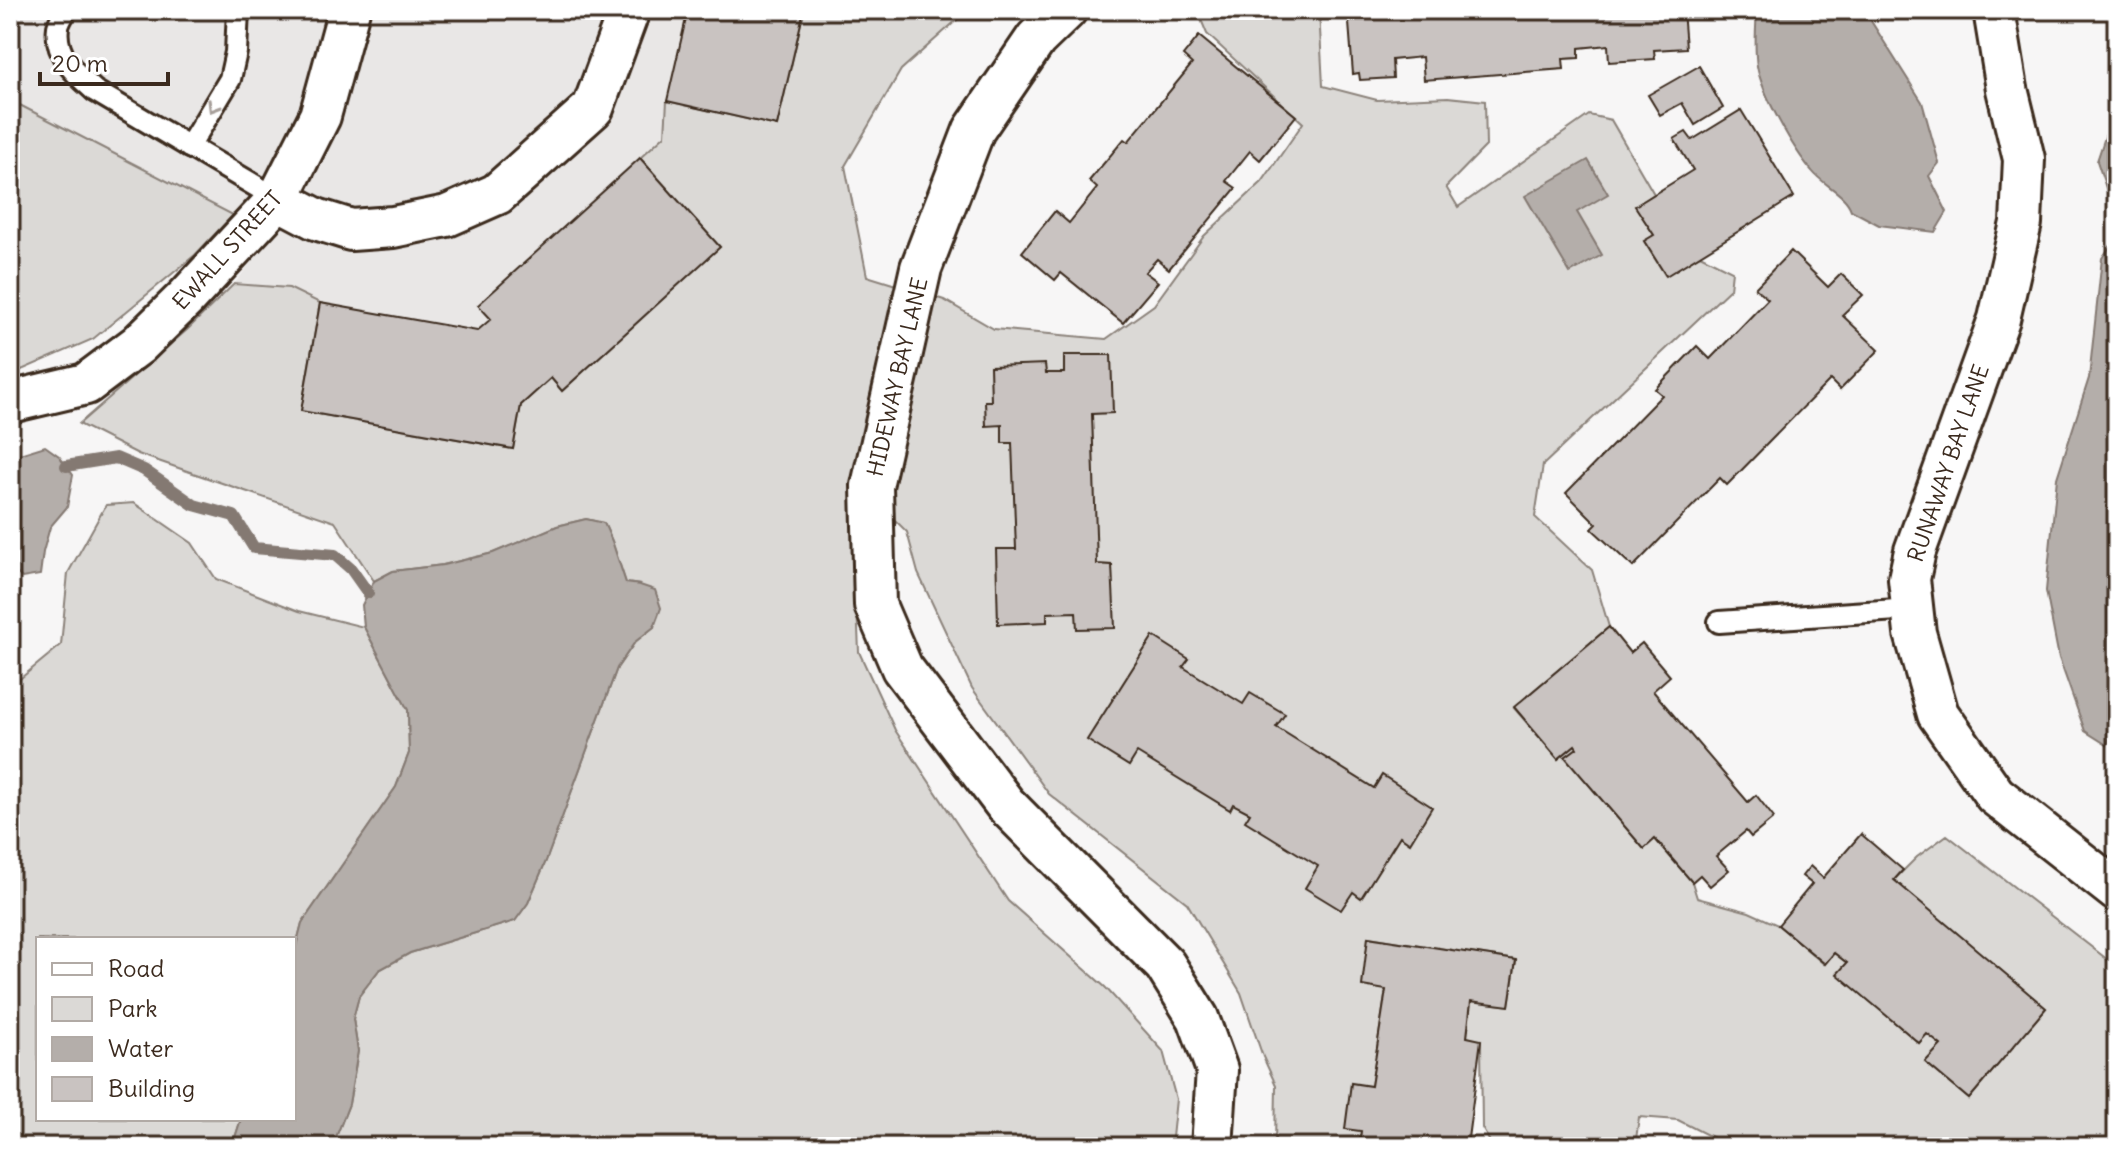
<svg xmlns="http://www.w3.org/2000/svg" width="2127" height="1157" font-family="Delius,sans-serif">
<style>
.built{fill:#e9e7e6}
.green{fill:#dbd9d6;stroke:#8b827a;stroke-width:2}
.water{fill:#b4aeaa;stroke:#847972;stroke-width:2}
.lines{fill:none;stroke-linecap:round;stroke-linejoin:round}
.stream{stroke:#847972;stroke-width:12}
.building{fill:#c9c3c1;stroke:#3b2a1e;stroke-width:2}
.lane-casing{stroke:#3b2a1e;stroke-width:26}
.street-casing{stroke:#3b2a1e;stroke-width:46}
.lane{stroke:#fff;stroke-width:20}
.street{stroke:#fff;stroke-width:40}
.oneway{stroke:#a79f9a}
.labels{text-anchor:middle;stroke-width:7;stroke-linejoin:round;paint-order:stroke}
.street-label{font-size:22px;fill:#3b2a1e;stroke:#fff}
</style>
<rect width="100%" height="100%" fill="#f7f6f6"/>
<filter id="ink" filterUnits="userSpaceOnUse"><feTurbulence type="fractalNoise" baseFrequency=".0125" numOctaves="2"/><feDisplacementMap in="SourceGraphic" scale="16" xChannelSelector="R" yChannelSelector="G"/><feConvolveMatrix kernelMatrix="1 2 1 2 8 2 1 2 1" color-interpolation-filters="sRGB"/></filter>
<g filter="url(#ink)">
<!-- built -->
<path class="built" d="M 10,10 L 804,10 L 777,126 L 665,135 L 640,159 L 720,247 L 513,449 L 301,411 L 289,288 L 234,284 L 273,235 L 10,100 Z"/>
<!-- green -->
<g class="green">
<path d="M 804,10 L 968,10 L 901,70 L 845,166 L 867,276 L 944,300 L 994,329 L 1106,339 L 1154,305 L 1204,236 L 1262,182 L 1303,123 L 1207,34 L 1197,10 L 1319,10 L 1323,86 L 1377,100 L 1448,97 L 1485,101 L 1486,146 L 1446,187 L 1458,207 L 1589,115 L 1611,120 L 1654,194 L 1636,206 L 1654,235 L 1644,241 L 1665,275 L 1700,255 L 1732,271 L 1730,289 L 1543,465 L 1535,517 L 1592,570 L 1609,627 L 1514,708 L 1558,759 L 1575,745 L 1577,748 L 1566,758 L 1643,848 L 1655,839 L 1692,882 L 1697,898 L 1749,912 L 1778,925 L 1824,964 L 1834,953 L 1847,963 L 1838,974 L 1919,1043 L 1927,1034 L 1941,1045 L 1926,1063 L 1969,1099 L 2046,1008 L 1894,880 L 1917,857 L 1947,835 L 2117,967 L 2117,1147 L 1731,1147 L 1678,1120 L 1639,1117 L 1635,1147 L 1493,1147 L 1482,1128 L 1481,1041 L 1467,1037 L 1471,1001 L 1509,1006 L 1516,960 L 1369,937 L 1386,990 L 1371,1086 L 1346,1129 L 1361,1131 L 1359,1147 L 1275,1147 L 1276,1085 L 1263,1057 L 1241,993 L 1187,903 L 1049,794 L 972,688 L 918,573 L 907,532 L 883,508 L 856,581 L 859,652 L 895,730 L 1008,901 L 1105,987 L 1163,1051 L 1176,1099 L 1171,1147 L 332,1147 L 349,1104 L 358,1051 L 353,1019 L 359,996 L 379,970 L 410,953 L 515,921 L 528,903 L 546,861 L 617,668 L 635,642 L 654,627 L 640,585 L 626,583 L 612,541 L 604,523 L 586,519 L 557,526 L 493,553 L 443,565 L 393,571 L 374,581 L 335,522 L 138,454 L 79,424 L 188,329 L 234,284 L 289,288 L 320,303 L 301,411 L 513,449 L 521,405 L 551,378 L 562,391 L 720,247 L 640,158 L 665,135 L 667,101 L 777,126 Z"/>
<path d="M 10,100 L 233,215 L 195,255 L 93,339 L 10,375 Z"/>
<path d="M 134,503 L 192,543 L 216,579 L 299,611 L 364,627 L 408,710 L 409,753 L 396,787 L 302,923 L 294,954 L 294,939 L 38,939 L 38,1119 L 241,1119 L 232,1147 L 10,1147 L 10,687 L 61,645 L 68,573 L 106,505 Z"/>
</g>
<!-- water -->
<g class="water">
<path d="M 1757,10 L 1864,10 L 1922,102 L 1939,163 L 1929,176 L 1947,212 L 1935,232 L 1879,225 L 1851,210 C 1846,194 1823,185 1812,171 C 1793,149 1762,94 1757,66 C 1754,48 1756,28 1757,10 Z"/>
<path d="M 2117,101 L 2117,221 L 2097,161 Z"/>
<path d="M 1588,160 L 1608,194 L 1577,212 L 1602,255 L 1570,273 L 1525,196 Z"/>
<path d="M 2117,237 L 2117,716 L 2107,745 L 2085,731 L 2059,658 L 2046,591 L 2057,478 L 2089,378 L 2102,258 Z"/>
<path d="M 45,446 L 59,456 L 73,475 L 67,507 L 50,527 L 43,552 L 40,575 L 22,578 L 10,567 L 10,457 Z"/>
<path d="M 586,519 L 604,523 L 612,541 L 626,583 L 640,585 L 655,590 L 661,608 L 654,627 L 635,642 L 617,668 L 546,861 L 528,903 L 515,921 L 410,953 L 379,970 L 359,996 L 353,1019 L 358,1051 L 349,1104 L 332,1147 L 232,1147 L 241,1119 L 294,1119 L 294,954 L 302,923 L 396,787 L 409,753 L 408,710 L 364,627 L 362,605 L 374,581 L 393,571 L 443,565 L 493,553 L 557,526 Z"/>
</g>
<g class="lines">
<!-- stream -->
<path class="stream" d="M 66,466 L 116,458 L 144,470 L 194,505 L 234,516 L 254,548 L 335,555 L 351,569 L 368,593"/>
</g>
<!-- building -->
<g class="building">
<path d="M 688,10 L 804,10 L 777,126 L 667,101 Z"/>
<path d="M 1348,10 L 1683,10 L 1686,48 L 1654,50 L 1655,59 L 1609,62 L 1608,45 L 1579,48 L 1579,58 L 1563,59 L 1564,69 L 1424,80 L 1422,57 L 1392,60 L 1393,78 L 1360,80 L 1359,73 L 1353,74 Z"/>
<path d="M 1199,36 L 1296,116 L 1260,160 L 1250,151 L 1226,181 L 1236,188 L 1169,269 L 1157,259 L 1145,272 L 1158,282 L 1123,323 L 1061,273 L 1055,280 L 1022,252 L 1055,211 L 1069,223 L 1097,188 L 1089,181 L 1124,139 L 1128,142 L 1192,64 L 1183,56 Z"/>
<path d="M 1699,66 L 1723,108 L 1695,125 L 1682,103 L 1660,115 L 1648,95 Z"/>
<path d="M 1741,110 L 1794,197 L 1666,276 L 1644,241 L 1654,235 L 1635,206 L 1693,170 L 1674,139 L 1686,132 L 1692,140 Z"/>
<path d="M 640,158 L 720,247 L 562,391 L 551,378 L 521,405 L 513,449 L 301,411 L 320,303 L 477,331 L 491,319 L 478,305 Z"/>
<path d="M 1791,251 L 1828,287 L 1841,274 L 1863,295 L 1842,315 L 1879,350 L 1840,390 L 1830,380 L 1727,485 L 1720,478 L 1633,567 L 1592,529 L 1597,524 L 1566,493 L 1662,395 L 1655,389 L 1697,346 L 1710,359 L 1768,299 L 1755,288 Z"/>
<path d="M 1064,355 L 1111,355 L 1113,413 L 1092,414 L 1097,564 L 1112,565 L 1115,628 L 1077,629 L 1076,612 L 1047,613 L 1047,622 L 998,624 L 996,549 L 1016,549 L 1012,443 L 1002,443 L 1002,425 L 986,426 L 985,401 L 991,401 L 990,366 L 1045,364 L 1046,373 L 1064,373 Z"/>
<path d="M 1609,627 L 1630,653 L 1642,643 L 1670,676 L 1653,691 L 1748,802 L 1756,795 L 1774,818 L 1751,837 L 1746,831 L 1716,856 L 1729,870 L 1710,886 L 1700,875 L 1692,882 L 1655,839 L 1644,849 L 1565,757 L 1577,748 L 1575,745 L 1558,759 L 1514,707 Z"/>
<path d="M 1153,636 L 1189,659 L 1183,667 L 1243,704 L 1250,693 L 1285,714 L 1276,727 L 1374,788 L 1382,775 L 1432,807 L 1410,843 L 1400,836 L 1361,898 L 1353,892 L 1341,910 L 1305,888 L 1318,866 L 1245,821 L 1250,813 L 1233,804 L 1230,810 L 1137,753 L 1129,766 L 1087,740 Z"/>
<path d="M 1861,834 L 1903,870 L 1894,880 L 2046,1008 L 1969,1099 L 1925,1062 L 1941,1045 L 1927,1034 L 1919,1043 L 1837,974 L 1847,963 L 1834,953 L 1825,964 L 1778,925 L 1812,884 L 1802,876 L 1810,866 L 1823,878 Z"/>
<path d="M 1368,937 L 1516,960 L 1509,1006 L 1471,1001 L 1467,1037 L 1481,1040 L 1467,1146 L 1450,1143 L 1449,1147 L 1359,1147 L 1361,1131 L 1345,1129 L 1351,1083 L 1371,1086 L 1386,990 L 1362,986 Z"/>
</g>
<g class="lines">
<!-- lane casing -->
<g class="lane-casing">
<g id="lane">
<path d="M 66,10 C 63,15 59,22 58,27 C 54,56 76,74 95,91 L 278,199"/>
<path d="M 189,147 L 230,79 L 236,52 L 238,10"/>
<path d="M 1719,622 L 1912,609"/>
</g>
</g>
<!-- street casing -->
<g class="street-casing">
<g id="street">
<path d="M 1066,10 L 1036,39 L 974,130 L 921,268 L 872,486 L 875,605 L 902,668 L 1005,804 L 1165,965 L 1198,1018 L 1217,1070 L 1212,1147"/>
<path d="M 1994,10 L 2007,89 L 2024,159 L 2021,223 L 1999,319 L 1915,551 L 1909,579 L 1915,633 L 1938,714 L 1995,795 L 2117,891"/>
<path d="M 278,199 L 316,219 L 351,230 L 393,227 L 447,216 L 497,194 L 593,108 L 629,10"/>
<path d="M 10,402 L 86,384 L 138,345 L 186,298 L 278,199 L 320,116 L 349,10"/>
</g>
</g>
<!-- lane -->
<use href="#lane" class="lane"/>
<!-- street -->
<use href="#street" class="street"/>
</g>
<!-- one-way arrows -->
<defs><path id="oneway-chevron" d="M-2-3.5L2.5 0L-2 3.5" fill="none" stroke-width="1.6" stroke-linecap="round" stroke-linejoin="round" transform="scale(2)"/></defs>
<use class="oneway" href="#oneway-chevron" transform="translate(213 107) rotate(121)"/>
</g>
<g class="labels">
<!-- street labels -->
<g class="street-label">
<text transform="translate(227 250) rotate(-48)" y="8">EWALL STREET</text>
<text transform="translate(897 377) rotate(-77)" y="8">HIDEWAY BAY LANE</text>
<text transform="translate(1948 463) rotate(-71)" y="8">RUNAWAY BAY LANE</text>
</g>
</g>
<!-- margin -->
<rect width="2127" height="1157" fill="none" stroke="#fff" stroke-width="40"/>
<rect x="20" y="20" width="2087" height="1117" fill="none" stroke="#3b2a1e" stroke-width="3" filter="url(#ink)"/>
<!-- legend -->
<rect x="36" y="937" width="260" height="184" fill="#ffffff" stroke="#b1aaa5" stroke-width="2"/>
<rect x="52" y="963" width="40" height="12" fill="#ffffff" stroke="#b1aaa5" stroke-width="2"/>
<text x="108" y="977" font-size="24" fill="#3b2a1e">Road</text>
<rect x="52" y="997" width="40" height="24" fill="#dbd9d6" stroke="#b1aaa5" stroke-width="2"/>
<text x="108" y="1017" font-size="24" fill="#3b2a1e">Park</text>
<rect x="52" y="1037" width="40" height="24" fill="#b4aeaa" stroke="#b1aaa5" stroke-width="2"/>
<text x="108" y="1057" font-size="24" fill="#3b2a1e">Water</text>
<rect x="52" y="1077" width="40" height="24" fill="#c9c3c1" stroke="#b1aaa5" stroke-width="2"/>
<text x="108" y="1097" font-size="24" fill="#3b2a1e">Building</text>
<!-- scale -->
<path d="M40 72v12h128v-12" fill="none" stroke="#3b2a1e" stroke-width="4"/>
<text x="52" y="72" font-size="24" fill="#3b2a1e" stroke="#ffffff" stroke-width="6" paint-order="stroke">20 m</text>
</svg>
